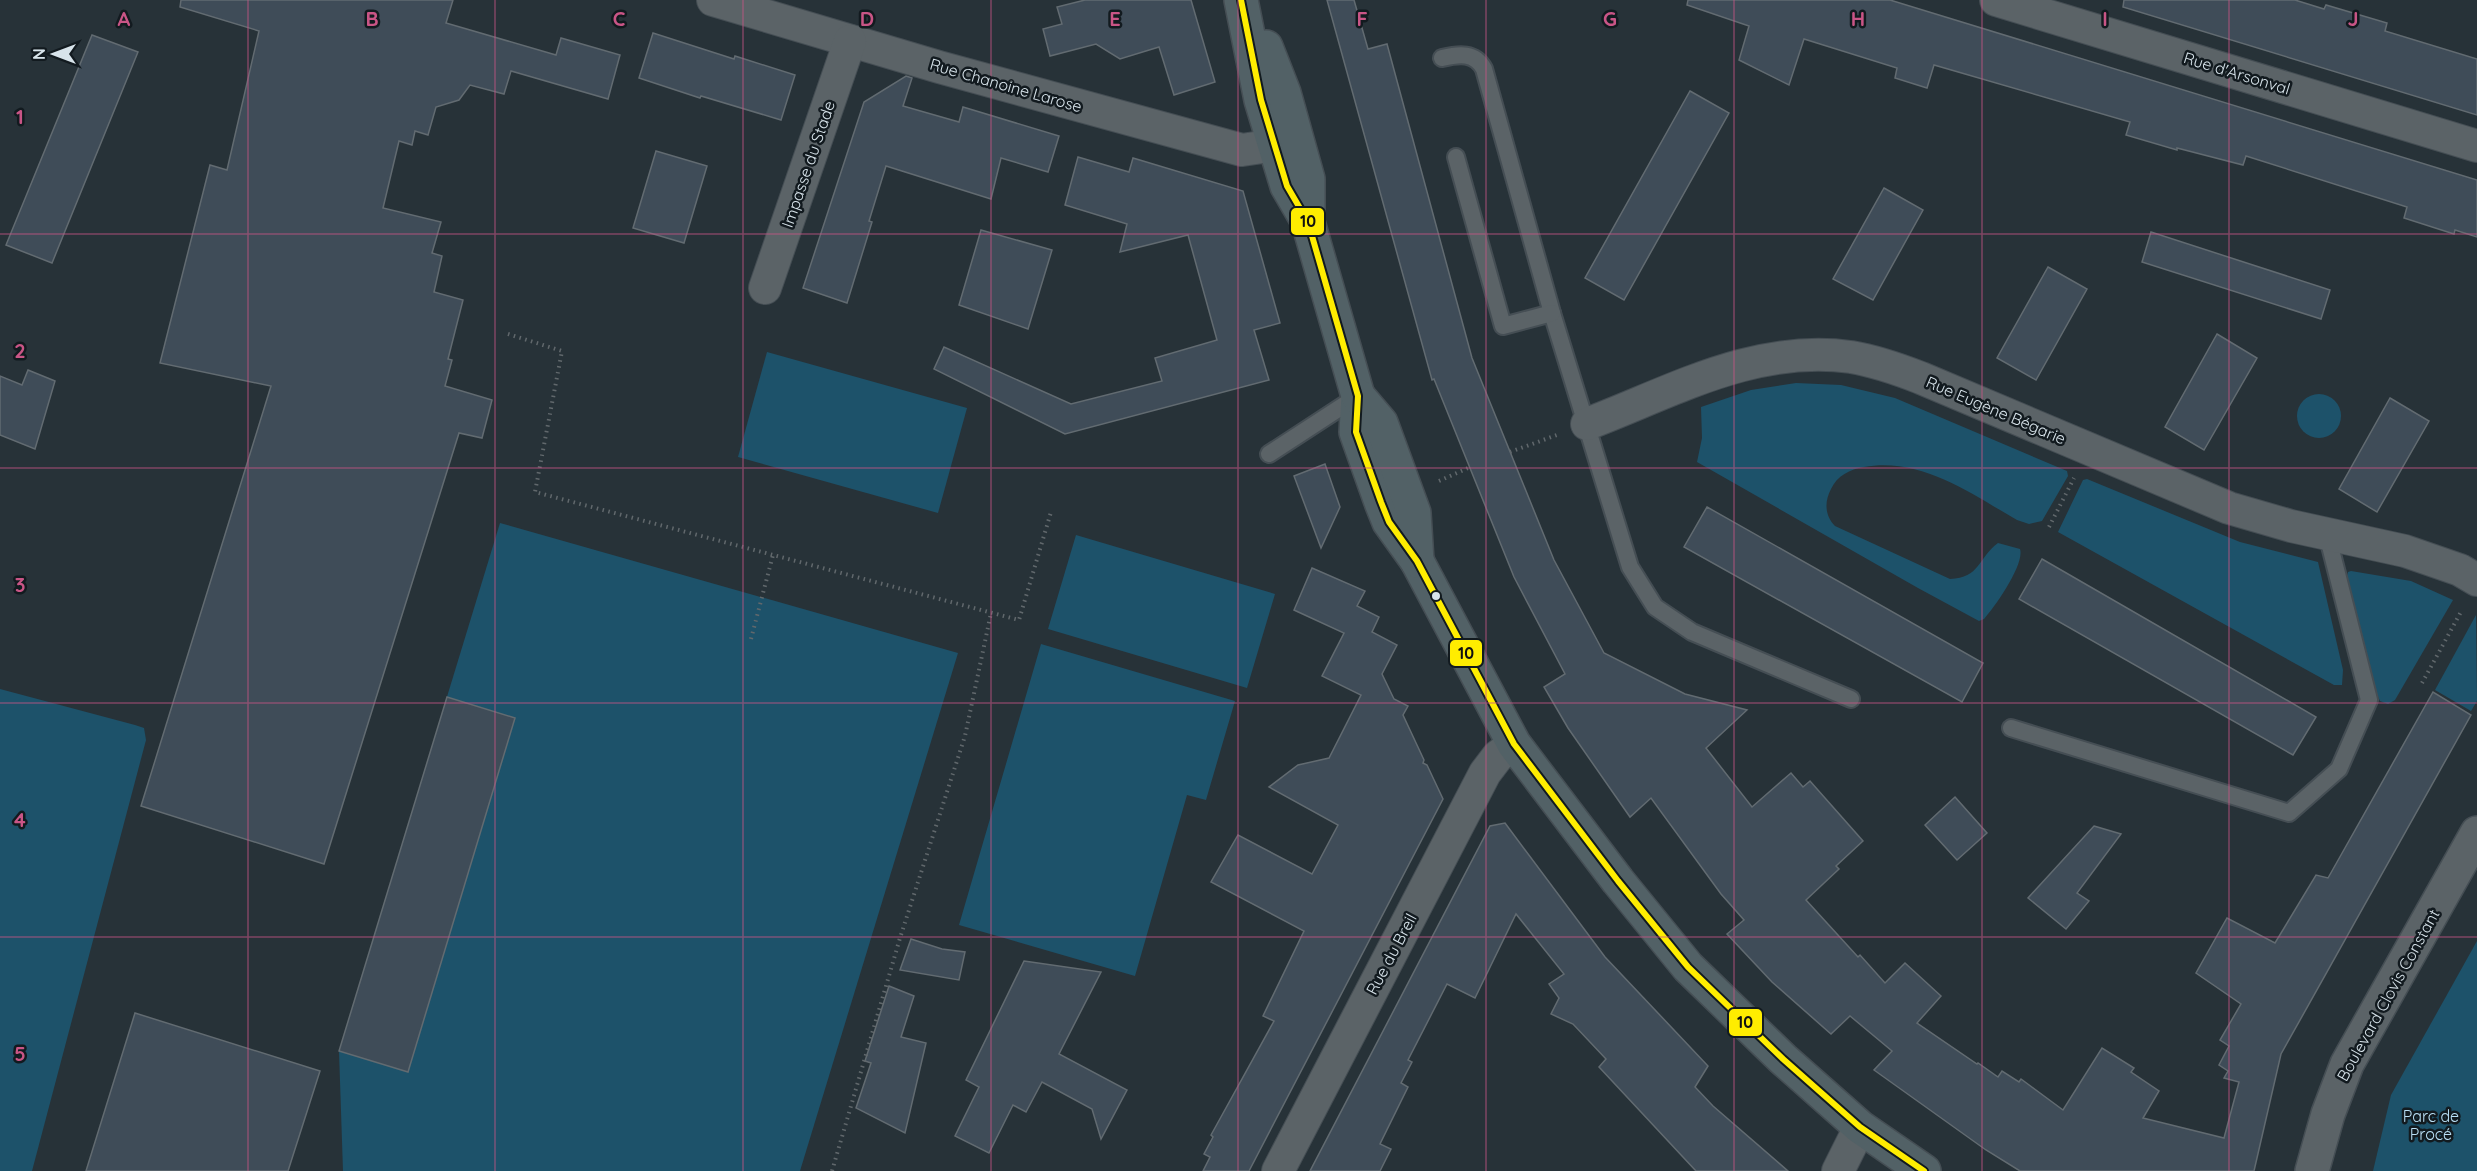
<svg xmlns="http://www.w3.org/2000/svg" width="2477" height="1171" font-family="Quicksand,sans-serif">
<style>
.green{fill:#1d526a}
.building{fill:#3f4c58;stroke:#626b71;stroke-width:1.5}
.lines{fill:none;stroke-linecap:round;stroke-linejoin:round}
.lane-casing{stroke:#454e54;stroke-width:20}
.street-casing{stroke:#454e54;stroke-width:34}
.secondary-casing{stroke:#454e54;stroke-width:36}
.primary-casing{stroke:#454e54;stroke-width:36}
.path{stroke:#61686c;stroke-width:4;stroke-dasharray:1.5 4.5;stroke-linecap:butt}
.lane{stroke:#5b6367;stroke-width:16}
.street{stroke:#5b6367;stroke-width:32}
.secondary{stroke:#5b6367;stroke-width:33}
.primary{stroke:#526166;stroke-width:33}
.bus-1-casing{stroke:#121a1f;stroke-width:10}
.bus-1{stroke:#ffed00;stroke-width:6}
.grid{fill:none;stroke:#c95586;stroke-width:1.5;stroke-opacity:0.55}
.bus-dot{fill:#d8e4eb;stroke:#121a1f;stroke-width:2}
.labels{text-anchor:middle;stroke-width:5;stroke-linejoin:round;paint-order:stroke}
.street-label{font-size:16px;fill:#d8e4eb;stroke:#121a1f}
.park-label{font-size:16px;fill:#bae0f6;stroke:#121a1f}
.grid-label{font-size:20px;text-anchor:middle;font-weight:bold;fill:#c95586;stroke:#121a1f;stroke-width:5;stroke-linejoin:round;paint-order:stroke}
.line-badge{stroke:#121a1f;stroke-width:2}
.pale-badge-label{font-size:16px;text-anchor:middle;font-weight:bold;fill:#111}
</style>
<rect width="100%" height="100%" fill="#273238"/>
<!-- green -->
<g class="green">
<path d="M 767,352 L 967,408 L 938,513 L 738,457 Z"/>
<path d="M 1796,383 L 1841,385 L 1895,398 L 2067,471 L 2068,476 L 2042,521 L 2029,524 L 2017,520 C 1970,493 1921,457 1864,467 C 1850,469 1837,476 1831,489 C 1824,502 1825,516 1835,526 L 1950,579 C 1980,578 1978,558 1998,543 L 2020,549 C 2025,564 1995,607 1984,619 L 1979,621 L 1918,588 L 1697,462 L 1702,438 L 1701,407 L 1751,390 Z"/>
<circle cx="2319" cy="416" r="22"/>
<path d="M 2087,479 L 2240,542 L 2318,562 L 2343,670 L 2342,685 L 2334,685 L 2058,532 L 2083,480 Z"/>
<path d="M 500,523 L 958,653 L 800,1171 L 343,1171 L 339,1051 Z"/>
<path d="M 1076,535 L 1275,594 L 1247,688 L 1048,629 Z"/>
<path d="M 2351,571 L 2411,581 L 2453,600 L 2395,700 L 2388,704 L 2380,701 L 2376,692 L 2347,576 L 2348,572 Z"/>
<path d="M 2476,615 L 2477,701 L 2471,711 L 2435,690 Z"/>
<path d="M 1041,644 L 1235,701 L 1206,800 L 1187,795 L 1135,976 L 959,925 Z"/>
<path d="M 0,689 L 135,725 L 144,728 L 146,740 L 32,1171 L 0,1171 Z"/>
<path d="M 2477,941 L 2477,1171 L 2373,1171 L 2391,1095 Z"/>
</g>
<!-- building -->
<g class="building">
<path d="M 181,0 L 453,0 L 446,23 L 556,55 L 561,38 L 620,55 L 608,99 L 511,71 L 504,94 L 470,85 L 459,100 L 436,107 L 428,135 L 415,131 L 412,145 L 399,141 L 383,208 L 441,222 L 432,253 L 442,256 L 434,292 L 463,300 L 448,359 L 452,360 L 445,386 L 492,400 L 482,438 L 459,433 L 324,864 L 141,806 L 271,386 L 160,363 L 210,165 L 227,170 L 259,31 L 180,7 Z"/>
<path d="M 1085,0 L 1191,0 L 1215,82 L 1174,95 L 1159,47 L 1120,59 L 1096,44 L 1050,56 L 1043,29 L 1062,24 L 1057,7 Z"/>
<path d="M 1327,0 L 1354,0 L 1368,49 L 1387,44 L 1472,358 L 1554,560 L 1604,653 L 1685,694 L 1747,710 L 1706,748 L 1752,807 L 1791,773 L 1803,787 L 1810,781 L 1863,841 L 1836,866 L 1839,869 L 1806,900 L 1858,957 L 1860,955 L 1885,983 L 1905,963 L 1941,996 L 1917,1023 L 1977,1064 L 1978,1063 L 1998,1077 L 2002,1071 L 2019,1082 L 2021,1079 L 2063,1110 L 2102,1048 L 2134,1068 L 2131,1072 L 2159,1091 L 2143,1118 L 2224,1138 L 2239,1082 L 2224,1078 L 2228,1071 L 2219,1065 L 2229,1046 L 2220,1040 L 2241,1004 L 2196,973 L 2227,918 L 2275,943 L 2316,875 L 2328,878 L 2433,692 L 2471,715 L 2281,1054 L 2254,1171 L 2020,1171 L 1986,1150 L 1874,1070 L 1892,1051 L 1850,1016 L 1831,1034 L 1772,982 L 1727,934 L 1744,920 L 1721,894 L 1651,798 L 1630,817 L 1568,728 L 1544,687 L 1565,674 L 1514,577 L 1434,379 L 1432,380 Z"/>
<path d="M 1688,0 L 1890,0 L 2477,180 L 2477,237 L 2455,230 L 2454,234 L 2404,218 L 2407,207 L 2246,156 L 2243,165 L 2177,148 L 2177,150 L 2126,135 L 2130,122 L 1934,65 L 1927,88 L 1895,78 L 1897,68 L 1804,39 L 1789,85 L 1739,60 L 1749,26 L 1687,5 Z"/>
<path d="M 2124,0 L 2295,0 L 2324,9 L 2326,5 L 2387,23 L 2385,31 L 2477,59 L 2477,115 L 2123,7 Z"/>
<path d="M 653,33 L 734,59 L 735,56 L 795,75 L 781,120 L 701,96 L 700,98 L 639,78 Z"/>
<path d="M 92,35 L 138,52 L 52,263 L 6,245 Z"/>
<path d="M 906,76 L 912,78 L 903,106 L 959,122 L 963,107 L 1059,136 L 1048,172 L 1001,158 L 991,199 L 886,166 L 869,221 L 872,222 L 847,303 L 803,288 L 864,102 Z"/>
<path d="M 1690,91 L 1729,113 L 1624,300 L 1585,278 Z"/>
<path d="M 656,151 L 707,166 L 684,243 L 633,228 Z"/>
<path d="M 1078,157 L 1129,172 L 1133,158 L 1243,191 L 1280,323 L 1254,330 L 1269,380 L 1065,434 L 934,369 L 944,347 L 1071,404 L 1162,381 L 1155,358 L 1217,340 L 1188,235 L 1120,252 L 1127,224 L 1065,205 Z"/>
<path d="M 1884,188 L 1923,210 L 1873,300 L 1833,279 Z"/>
<path d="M 981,230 L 1052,250 L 1028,329 L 959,305 Z"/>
<path d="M 2151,232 L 2330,290 L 2321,319 L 2142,262 Z"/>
<path d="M 2048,267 L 2087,289 L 2036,380 L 1997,358 Z"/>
<path d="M 2217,334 L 2257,358 L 2204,450 L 2165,427 Z"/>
<path d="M 28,370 L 55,381 L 35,449 L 0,435 L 0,376 L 22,385 Z"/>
<path d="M 2390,398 L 2429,421 L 2377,512 L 2339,489 Z"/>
<path d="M 1325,464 L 1340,507 L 1321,548 L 1294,476 Z"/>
<path d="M 1707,507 L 1983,663 L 1962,702 L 1684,547 Z"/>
<path d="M 2042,559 L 2316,717 L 2293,755 L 2019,599 Z"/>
<path d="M 1312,568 L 1365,591 L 1357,606 L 1379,617 L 1372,632 L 1397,645 L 1382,674 L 1394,699 L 1408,706 L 1403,715 L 1424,760 L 1423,763 L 1427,765 L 1443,799 L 1249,1171 L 1203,1171 L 1210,1157 L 1204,1154 L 1213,1137 L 1211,1135 L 1274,1021 L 1263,1016 L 1304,931 L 1211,882 L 1238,835 L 1312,874 L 1338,825 L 1269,787 L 1298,765 L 1329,758 L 1361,695 L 1322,676 L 1344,633 L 1294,610 Z"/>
<path d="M 447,697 L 515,718 L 408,1072 L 339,1051 Z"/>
<path d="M 1955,797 L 1987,833 L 1957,860 L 1925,825 Z"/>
<path d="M 1505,823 L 1605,957 L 1708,1066 L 1695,1087 L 1713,1106 L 1788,1171 L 1696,1171 L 1599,1067 L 1606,1059 L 1573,1024 L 1551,1014 L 1559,998 L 1549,984 L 1564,974 L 1516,914 L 1475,998 L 1447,984 L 1408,1060 L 1412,1062 L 1401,1083 L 1408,1087 L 1380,1144 L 1391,1149 L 1380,1171 L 1310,1171 L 1490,826 Z"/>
<path d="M 2094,826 L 2121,834 L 2077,893 L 2089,901 L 2066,929 L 2028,898 Z"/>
<path d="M 911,939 L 942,949 L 965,952 L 959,980 L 900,970 Z"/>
<path d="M 1024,961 L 1101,972 L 1059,1054 L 1127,1090 L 1101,1139 L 1092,1109 L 1042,1082 L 1026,1112 L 1013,1105 L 989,1153 L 955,1136 L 979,1087 L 966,1080 Z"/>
<path d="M 889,986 L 914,996 L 901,1037 L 926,1043 L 905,1133 L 856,1108 L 871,1063 L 865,1061 Z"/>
<path d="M 135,1013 L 320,1071 L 288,1171 L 86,1171 Z"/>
</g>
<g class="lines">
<!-- lane casing -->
<g class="lane-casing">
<g id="lane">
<path d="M 1442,58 C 1459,54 1475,52 1484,69 L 1552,313 L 1630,567 L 1655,607 L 1692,632 L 1851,699"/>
<path d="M 1456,157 L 1503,326 L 1552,313"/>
<path d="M 1269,454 L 1358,396"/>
<path d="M 2011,728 L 2289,813 L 2339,769 L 2369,700 L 2327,534"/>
</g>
</g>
<!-- street casing -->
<g class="street-casing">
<g id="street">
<path d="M 713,0 L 939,67 L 1242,150 L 1289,143 L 1299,148"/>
<path d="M 1996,0 L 2477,146"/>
<path d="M 765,288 L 850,41"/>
<path d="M 1587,424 C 1674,391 1754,344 1851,357 C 1875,361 1898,369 1921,378 L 2229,508 L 2291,526 L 2405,551 L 2460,570 L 2477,580"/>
<path d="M 1278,1171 L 1485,773 L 1498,756 L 1514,744"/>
<path d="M 1838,1171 L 1860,1127"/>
</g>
</g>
<!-- secondary casing -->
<g class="secondary-casing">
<path id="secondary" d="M 2312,1171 L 2328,1114 L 2347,1064 L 2477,833"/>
</g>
<!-- primary casing -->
<g class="primary-casing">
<g id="primary">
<path d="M 1241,0 L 1261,100 L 1287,186 L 1308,222 L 1358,396 L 1356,432 L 1381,502 L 1389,522 L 1417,561 L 1514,744 L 1618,881 L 1688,967 L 1783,1059 L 1860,1127 L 1924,1171"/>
<path d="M 1266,47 L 1284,93 L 1308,179 L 1308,214"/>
<path d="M 1358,396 L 1381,423 L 1414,513 L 1417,561"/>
</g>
</g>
<!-- path -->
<g class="path">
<path d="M 508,334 L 562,351 L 535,492 L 1019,620 L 1051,512"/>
<path d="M 1510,452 L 1557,435"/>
<path d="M 1439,481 L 1468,468"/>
<path d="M 2049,527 L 2074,478"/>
<path d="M 751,639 L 773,555"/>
<path d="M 2422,683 L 2462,610"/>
<path d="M 832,1171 L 900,938 L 965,736 L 991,613"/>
</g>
<!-- lane -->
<use href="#lane" class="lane"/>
<!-- street -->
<use href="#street" class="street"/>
<!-- secondary -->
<use href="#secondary" class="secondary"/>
<!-- primary -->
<use href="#primary" class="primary"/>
<!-- bus-1 casing -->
<g class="bus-1-casing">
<path id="bus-1" d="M 1241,0 L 1261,100 L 1287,186 L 1308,222 L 1358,396 L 1356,432 L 1381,502 L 1389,522 L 1417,561 L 1514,744 L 1618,881 L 1688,967 L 1783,1059 L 1860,1127 L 1924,1171"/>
</g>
<!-- bus-1 -->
<use href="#bus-1" class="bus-1"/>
</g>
<!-- grid -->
<path class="grid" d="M 248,0 L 248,1171M 495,0 L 495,1171M 743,0 L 743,1171M 991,0 L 991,1171M 1238,0 L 1238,1171M 1486,0 L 1486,1171M 1734,0 L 1734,1171M 1982,0 L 1982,1171M 2229,0 L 2229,1171M 0,234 L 2477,234M 0,468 L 2477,468M 0,703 L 2477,703M 0,937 L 2477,937"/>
<!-- markers -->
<circle class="bus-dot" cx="1436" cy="596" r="5"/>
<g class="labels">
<!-- street labels -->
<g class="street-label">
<text transform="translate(2237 73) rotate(17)" y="6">Rue d'Arsonval</text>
<text transform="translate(1006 85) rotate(16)" y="6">Rue Chanoine Larose</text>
<text transform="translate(808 164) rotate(-71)" y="6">Impasse du Stade</text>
<text transform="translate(1996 410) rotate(23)" y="6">Rue Eugène Bégarie</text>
<text transform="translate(1391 954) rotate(-62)" y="6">Rue du Breil</text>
<text transform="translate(2388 995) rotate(-61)" y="6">Boulevard Clovis Constant</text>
</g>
<!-- park labels -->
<g class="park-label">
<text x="2431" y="1122">Parc de<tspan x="2431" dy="18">Procé</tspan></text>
</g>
</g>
<g class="grid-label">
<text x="124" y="26">A</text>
<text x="372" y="26">B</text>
<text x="619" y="26">C</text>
<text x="867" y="26">D</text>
<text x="1115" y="26">E</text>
<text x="1362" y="26">F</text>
<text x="1610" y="26">G</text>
<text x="1858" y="26">H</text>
<text x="2105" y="26">I</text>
<text x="2353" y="26">J</text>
<text x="20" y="124">1</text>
<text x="20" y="358">2</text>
<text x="20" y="592">3</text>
<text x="20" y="827">4</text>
<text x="20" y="1061">5</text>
</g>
<g class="line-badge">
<rect x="1290" y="207" width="35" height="29" rx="6" fill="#ffed00"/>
<rect x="1449" y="639" width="34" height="28" rx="6" fill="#ffed00"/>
<rect x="1728" y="1008" width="35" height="29" rx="6" fill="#ffed00"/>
</g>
<g class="pale-badge-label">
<text x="1308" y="227">10</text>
<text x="1466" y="659">10</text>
<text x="1745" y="1028">10</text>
</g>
<!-- north arrow -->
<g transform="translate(54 54) rotate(270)" stroke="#121a1f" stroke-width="4.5" paint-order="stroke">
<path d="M0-4.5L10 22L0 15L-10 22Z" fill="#d8e4eb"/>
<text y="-9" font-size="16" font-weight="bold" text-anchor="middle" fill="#d8e4eb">N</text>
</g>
</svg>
